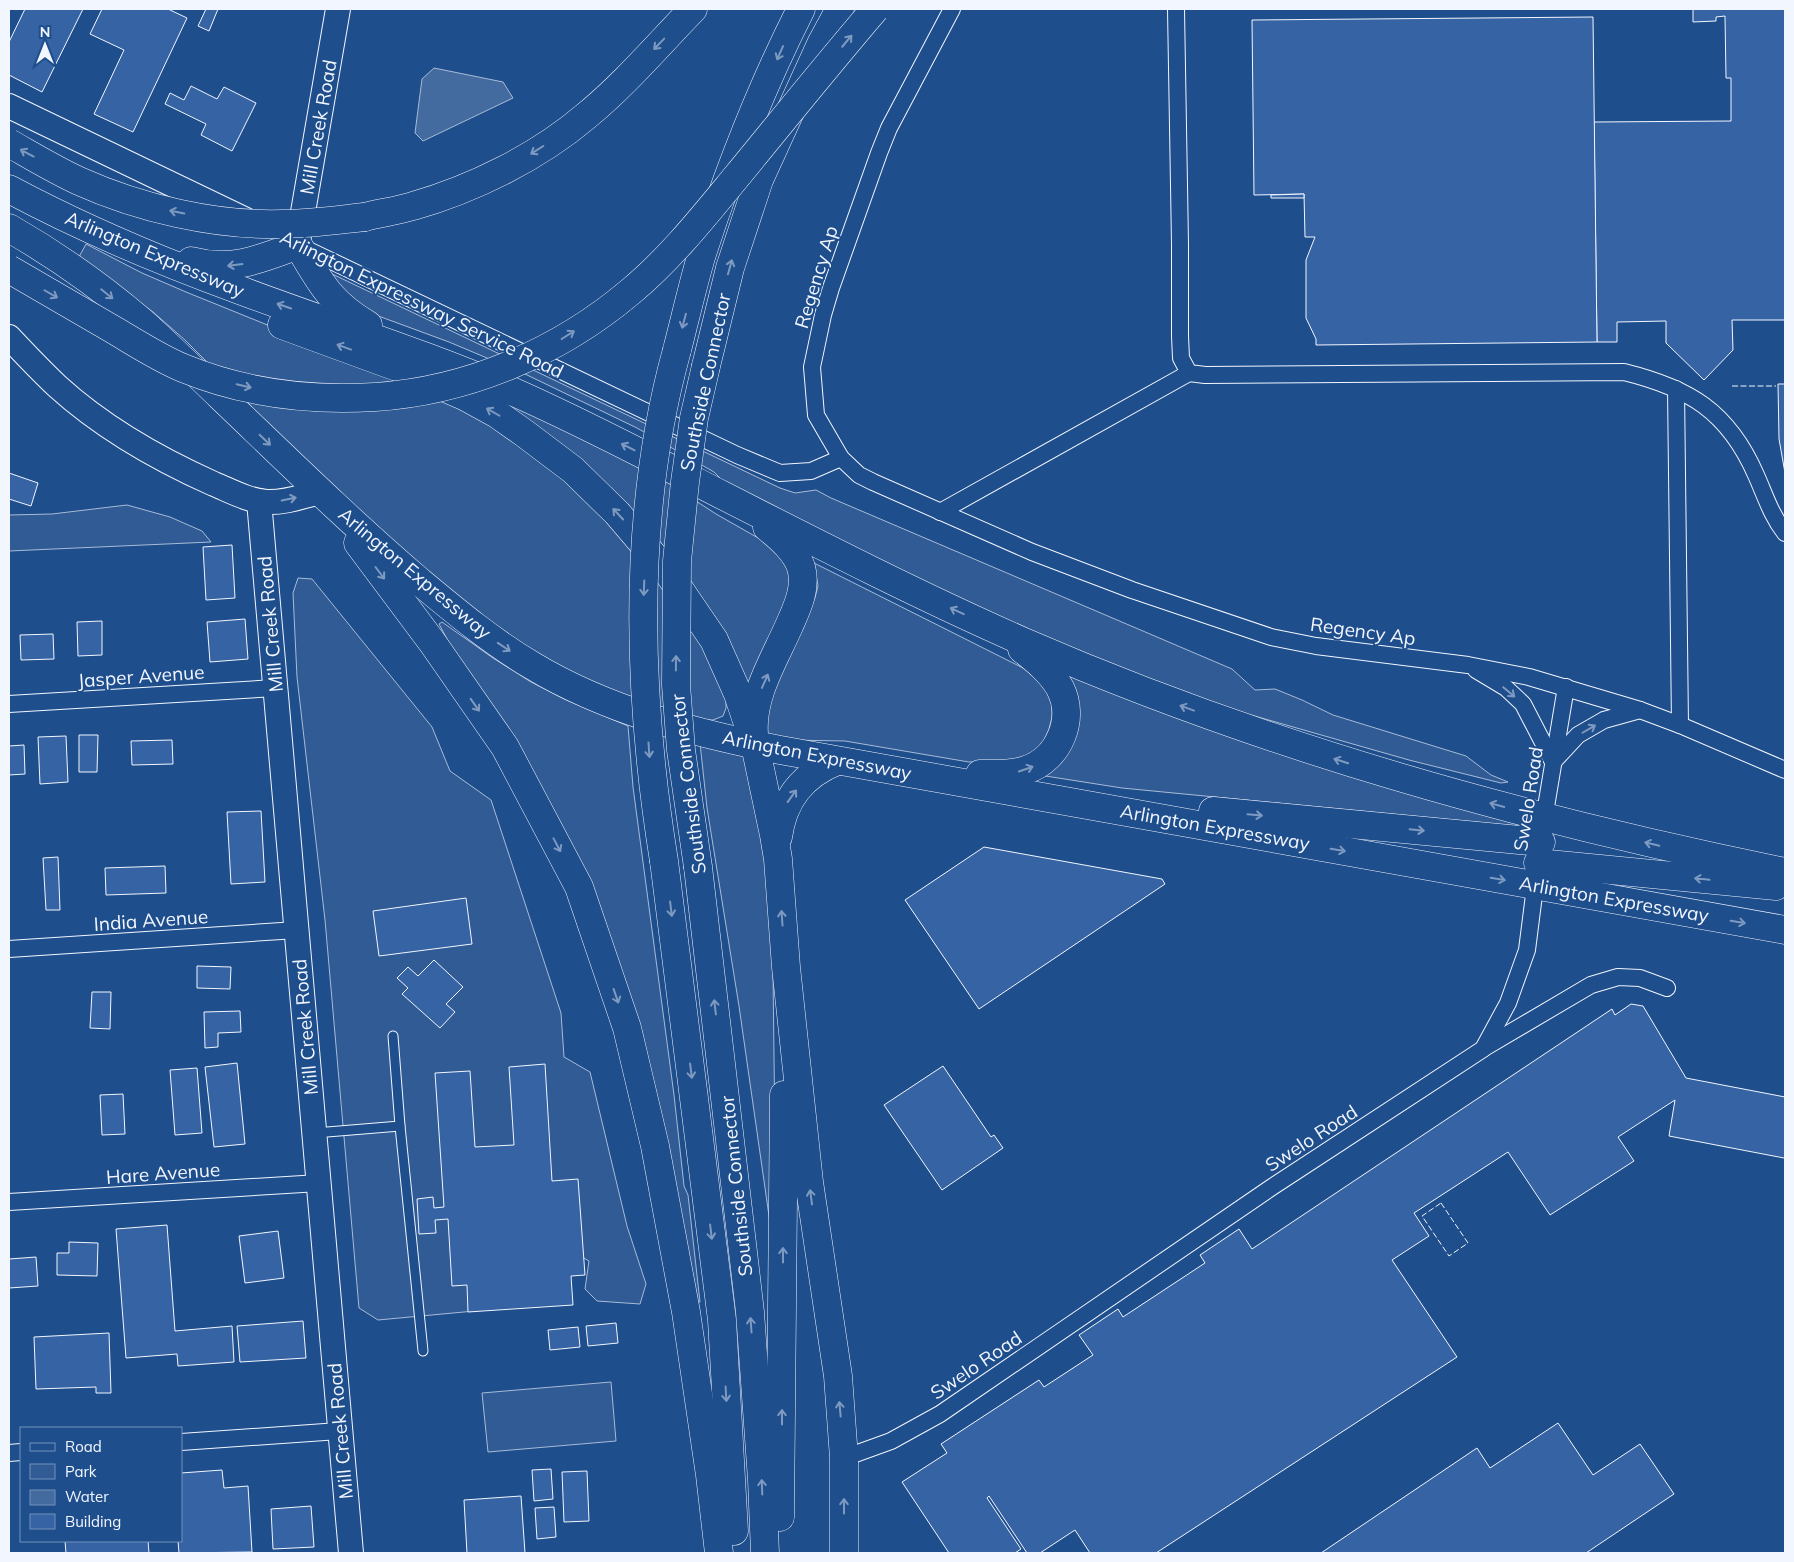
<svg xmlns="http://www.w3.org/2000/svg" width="1794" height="1562" font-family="Mulish,sans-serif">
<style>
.green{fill:#305b95;stroke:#a8bbd7}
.water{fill:#446ba0;stroke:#a8bbd7}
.building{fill:#3563a3;stroke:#f2f6ff}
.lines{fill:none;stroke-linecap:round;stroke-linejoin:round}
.lane-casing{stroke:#f2f6ff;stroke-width:11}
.street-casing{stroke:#f2f6ff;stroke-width:18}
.secondary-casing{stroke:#f2f6ff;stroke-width:26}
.highway-casing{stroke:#f2f6ff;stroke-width:29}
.lane{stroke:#1f4e8c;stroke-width:9}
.street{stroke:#1f4e8c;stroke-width:16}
.secondary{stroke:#1f4e8c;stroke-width:24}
.highway{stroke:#1f4e8c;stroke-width:28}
.highway-bridge-casing{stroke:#f2f6ff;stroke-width:29;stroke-linecap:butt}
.highway-bridge{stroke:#1f4e8c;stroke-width:28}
.fence{stroke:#f2f6ff;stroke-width:1;stroke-dasharray:6 2.5;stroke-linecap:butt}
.oneway{stroke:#7e9ac0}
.labels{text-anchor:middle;stroke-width:4;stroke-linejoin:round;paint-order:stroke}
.street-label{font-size:19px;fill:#f2f6ff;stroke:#1f4e8c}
</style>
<rect width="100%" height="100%" fill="#1f4e8c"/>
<!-- green -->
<g class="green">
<path d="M 86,244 L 142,273 L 186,292 L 465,405 L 596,502 L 664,587 L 711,660 L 726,699 L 726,708 L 723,716 L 713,720 L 701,720 L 625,697 L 571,674 L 483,621 L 302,459 L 261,416 L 185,340 L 153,312 L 79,257 Z"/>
<path d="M 328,272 L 780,488 L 795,493 L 816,490 L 831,498 L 1232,669 L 1255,690 L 1275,689 L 1302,700 L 1333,715 L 1466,756 L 1491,775 L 1508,782 L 1501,783 L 1409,760 L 1216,705 L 1020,628 L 885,566 L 724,482 L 714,472 L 637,428 L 525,374 L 449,342 L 354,307 Z"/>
<path d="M 485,391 L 633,460 L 716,514 L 781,551 L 797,580 L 753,692 L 651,534 Z"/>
<path d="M 127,505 L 170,517 L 202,531 L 211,542 L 9,551 L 9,515 L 52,514 Z"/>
<path d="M 814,563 L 1027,670 L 1045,688 L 1052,702 L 1052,717 L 1049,729 L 1044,740 L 1035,751 L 1024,758 L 1011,761 L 969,762 L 845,741 L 786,740 L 765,736 L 761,711 L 815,598 L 818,586 Z"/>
<path d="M 298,578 L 312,579 L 432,727 L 450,771 L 491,800 L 561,1013 L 564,1057 L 590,1072 L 627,1226 L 646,1284 L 640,1304 L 597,1301 L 585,1289 L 589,1261 L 568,1249 L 496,1309 L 378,1320 L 359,1308 L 325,920 L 297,677 L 293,593 Z"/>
<path d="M 442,622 L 493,658 L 531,682 L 564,699 L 628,726 L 633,787 L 674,1095 L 684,1186 L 688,1195 L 700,1302 L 694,1304 L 638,1037 L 455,654 L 439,624 Z"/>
<path d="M 1060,672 L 1517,823 L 1515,826 L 1122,788 L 1039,775 L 1050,766 Z"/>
<path d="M 700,743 L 747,755 L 758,806 L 769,892 L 773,973 L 776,1224 L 770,1223 L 739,1006 L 707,808 Z"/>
<path d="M 611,1382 L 616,1441 L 488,1452 L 482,1393 Z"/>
</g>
<!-- water -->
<path class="water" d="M 434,68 L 503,82 L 513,98 L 423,141 L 415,133 L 422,79 Z"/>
<!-- building -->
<g class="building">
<path d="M 25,9 L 83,9 L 42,92 L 9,75 L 9,42 Z"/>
<path d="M 102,9 L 168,9 L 187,18 L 133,132 L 94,114 L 124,50 L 90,34 Z"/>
<path d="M 206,9 L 218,9 L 209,31 L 198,26 Z"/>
<path d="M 1693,9 L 1785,9 L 1785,320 L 1732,320 L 1733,350 L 1704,380 L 1666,343 L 1666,321 L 1617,322 L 1617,342 L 1597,342 L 1594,122 L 1731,121 L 1731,78 L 1726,78 L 1725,16 L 1716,17 L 1716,21 L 1693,22 Z"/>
<path d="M 1593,17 L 1597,342 L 1316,345 L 1316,339 L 1306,318 L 1306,260 L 1315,237 L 1305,237 L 1304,194 L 1254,195 L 1252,20 Z"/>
<path d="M 191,86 L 217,99 L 224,87 L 256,103 L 232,151 L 201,135 L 206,124 L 165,104 L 170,93 L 184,100 Z"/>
<path d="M 1304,194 L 1304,198 L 1271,198 L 1271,195 Z"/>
<path d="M 1778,384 L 1785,384 L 1785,473 L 1779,439 Z"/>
<path d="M 9,473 L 38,483 L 31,506 L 9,499 Z"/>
<path d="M 232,545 L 235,598 L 206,600 L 203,547 Z"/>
<path d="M 245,619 L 248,659 L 210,662 L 207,622 Z"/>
<path d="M 102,621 L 102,655 L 78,656 L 77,622 Z"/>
<path d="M 53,634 L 54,659 L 21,660 L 20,635 Z"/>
<path d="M 79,735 L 98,735 L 97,772 L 79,772 Z"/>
<path d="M 66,736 L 68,782 L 40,784 L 38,737 Z"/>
<path d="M 172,740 L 173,764 L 132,765 L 131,741 Z"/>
<path d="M 24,745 L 25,774 L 9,775 L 9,746 Z"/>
<path d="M 261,811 L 265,882 L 231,884 L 227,812 Z"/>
<path d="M 984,847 L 1162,879 L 1165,884 L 979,1009 L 905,900 Z"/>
<path d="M 58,857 L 60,910 L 46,910 L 43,858 Z"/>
<path d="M 165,866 L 166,893 L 106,895 L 105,868 Z"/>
<path d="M 466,898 L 472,944 L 379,956 L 373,911 Z"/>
<path d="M 434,960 L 463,987 L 446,1004 L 455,1012 L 440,1028 L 402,994 L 408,988 L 397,978 L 408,967 L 418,976 Z"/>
<path d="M 197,966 L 231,967 L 230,989 L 197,988 Z"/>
<path d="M 92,992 L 111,992 L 110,1029 L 90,1028 Z"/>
<path d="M 1631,1004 L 1643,1006 L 1686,1078 L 1785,1097 L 1785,1157 L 1784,1158 L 1669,1136 L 1675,1100 L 1618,1137 L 1634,1161 L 1550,1215 L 1508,1152 L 1414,1213 L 1429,1236 L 1392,1260 L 1457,1357 L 1156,1553 L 1090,1553 L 1075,1530 L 1040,1553 L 1027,1553 L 989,1496 L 987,1498 L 1021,1549 L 1015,1553 L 949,1553 L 902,1482 L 947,1453 L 941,1444 L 1039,1380 L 1044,1387 L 1093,1355 L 1079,1335 L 1118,1309 L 1123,1317 L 1205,1263 L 1200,1255 L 1239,1229 L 1252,1249 L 1612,1009 L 1615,1015 Z"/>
<path d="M 240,1011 L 241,1032 L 218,1033 L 218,1047 L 205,1048 L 204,1012 Z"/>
<path d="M 237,1063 L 245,1144 L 214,1147 L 205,1067 Z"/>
<path d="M 545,1064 L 552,1181 L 578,1179 L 585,1275 L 571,1276 L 573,1305 L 468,1312 L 467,1285 L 452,1286 L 448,1219 L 435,1220 L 436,1233 L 419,1234 L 417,1199 L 433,1197 L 434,1208 L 444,1207 L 435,1073 L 470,1071 L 475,1147 L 514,1145 L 509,1067 Z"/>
<path d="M 943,1066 L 991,1137 L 994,1135 L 1003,1148 L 942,1190 L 884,1105 Z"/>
<path d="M 197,1068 L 202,1133 L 175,1135 L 170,1070 Z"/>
<path d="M 123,1094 L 125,1134 L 102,1135 L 100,1095 Z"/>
<path d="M 167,1225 L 175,1331 L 232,1326 L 234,1362 L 178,1366 L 177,1354 L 126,1358 L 116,1229 Z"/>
<path d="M 278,1231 L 284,1278 L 245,1283 L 239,1236 Z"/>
<path d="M 69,1242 L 98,1243 L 97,1276 L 57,1275 L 57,1253 L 69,1253 Z"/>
<path d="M 36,1257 L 38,1286 L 9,1288 L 9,1259 Z"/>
<path d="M 303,1321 L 306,1358 L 240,1362 L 237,1326 Z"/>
<path d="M 616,1323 L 618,1343 L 588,1346 L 586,1326 Z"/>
<path d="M 578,1327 L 580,1347 L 550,1350 L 548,1330 Z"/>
<path d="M 109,1333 L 111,1393 L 96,1393 L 96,1387 L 36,1389 L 34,1337 Z"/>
<path d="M 1558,1423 L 1593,1475 L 1640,1444 L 1674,1494 L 1586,1553 L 1321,1553 L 1477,1448 L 1490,1468 Z"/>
<path d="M 551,1469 L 553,1499 L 534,1501 L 532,1470 Z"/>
<path d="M 222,1470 L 224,1488 L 248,1486 L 252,1552 L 179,1553 L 178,1541 L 181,1541 L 181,1473 Z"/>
<path d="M 587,1471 L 589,1521 L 564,1522 L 562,1472 Z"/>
<path d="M 521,1496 L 525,1553 L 467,1553 L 464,1500 Z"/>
<path d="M 311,1506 L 314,1547 L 273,1549 L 271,1509 Z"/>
<path d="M 554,1507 L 556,1537 L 537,1539 L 535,1508 Z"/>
<path d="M 65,1541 L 148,1541 L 149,1553 L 66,1553 Z"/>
</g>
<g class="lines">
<!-- lane casing -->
<g class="lane-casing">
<g id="lane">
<path d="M 400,1126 L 423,1351"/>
<path d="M 315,1133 L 400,1126 L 393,1036"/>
</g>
</g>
<!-- street casing -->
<g class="street-casing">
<g id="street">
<path d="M 952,9 L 889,128 L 879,153 L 831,288 L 823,315 L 812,367 L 816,415 L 841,458 L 859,475 L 873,482 L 1032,552 L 1132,590 L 1271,637 L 1316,646 L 1468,665 L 1529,677 L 1640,710 L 1680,725 L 1785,770"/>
<path d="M 1176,9 L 1180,244 L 1180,336 L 1181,358 L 1189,373 L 1205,375 L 1624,372 C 1689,388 1728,411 1756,475 C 1765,495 1771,515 1785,533"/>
<path d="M 302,247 L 737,455 L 780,473 L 811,471 L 841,458"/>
<path d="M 1676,389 L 1680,725"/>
<path d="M 940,512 L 1189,373"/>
<path d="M 1476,670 L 1506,688 L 1523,704 L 1553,762"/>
<path d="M 9,704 L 276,688"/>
<path d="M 1553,762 L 1578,735 L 1604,720 L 1640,710"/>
<path d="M 1543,825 L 1566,687"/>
<path d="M 9,949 L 297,930"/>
<path d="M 1484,1048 L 1591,985 L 1618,977 L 1640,978 L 1667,988"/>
<path d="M 9,1202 L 319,1183"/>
<path d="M 181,1442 L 339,1431"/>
<path d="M 9,1453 L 21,1452"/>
<path d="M 844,1458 L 891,1441 L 940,1414 L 1272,1187 L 1483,1049 L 1508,1003 L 1527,950 L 1536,879"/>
</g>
</g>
<!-- secondary casing -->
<g class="secondary-casing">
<g id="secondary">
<path d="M 9,106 L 246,220"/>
<path d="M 298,241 L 338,9"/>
<path d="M 9,337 C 24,353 40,370 57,386 C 102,427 158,459 214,484 C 231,491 249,501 267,502 C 285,503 303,496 320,492"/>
<path d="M 259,501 L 351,1553"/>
</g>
</g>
<!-- highway casing -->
<g class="highway-casing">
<g id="highway">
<path d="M 9,189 C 82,228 160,261 237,289 C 330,324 425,353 516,393 C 586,424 654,460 722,495 C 822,546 922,597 1024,642 C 1268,748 1525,819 1785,872"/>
<path d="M 365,217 C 380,213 397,211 413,206 C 473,189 538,157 586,116 C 625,84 658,45 693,9"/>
<path d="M 9,228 C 56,255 100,286 141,321 C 168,345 194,371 220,396 C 286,459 350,522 419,581 C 455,611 492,642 533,666 C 608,711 695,733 780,750 L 1785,930"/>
<path d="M 191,261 C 232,272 260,259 298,245 C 320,282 329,302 368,325"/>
<path d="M 282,325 L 397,367 L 466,397 L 497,414 L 524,433 L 573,470 L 617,513 L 669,574 L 714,640 L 738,694 L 755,745 L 774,835 L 778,859 L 786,967 L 809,1182 L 838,1376 L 844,1458 L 844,1553"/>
<path d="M 677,350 C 685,319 692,288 701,257 C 728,172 761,88 801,9"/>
<path d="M 706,366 L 730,268 L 759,180 L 821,44 L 840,9"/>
<path d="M 358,543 L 432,642 L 505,747 L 579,887 L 627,1028 L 655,1146 L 686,1312 L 710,1475 L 719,1553"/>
<path d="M 754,734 C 751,696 774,660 789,626 C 797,608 807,588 801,567 C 795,550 780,538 767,527"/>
<path d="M 980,774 C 995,774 1012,775 1026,770 C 1059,759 1076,719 1060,688 C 1051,672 1036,660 1022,649"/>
<path d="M 1213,811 L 1541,842"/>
<path d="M 778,837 C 783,800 802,775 837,761"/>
<path d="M 664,861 L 722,1320 L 734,1531"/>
<path d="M 1538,863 L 1776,886"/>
<path d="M 698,867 L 750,1312 L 762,1480 L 765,1553"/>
<path d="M 780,1517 L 784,1095"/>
</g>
</g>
<!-- lane -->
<use href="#lane" class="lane"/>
<!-- street -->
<use href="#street" class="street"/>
<!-- secondary -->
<use href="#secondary" class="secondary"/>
<!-- highway -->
<use href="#highway" class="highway"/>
<!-- highway-bridge casing -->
<g class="highway-bridge-casing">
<g id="highway-bridge">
<path d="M 9,143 C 32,156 55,170 79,181 C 139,208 215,226 282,224 C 309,224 337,220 365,217"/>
<path d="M 9,269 C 44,289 79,310 114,330 C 136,343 159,358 183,368 C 244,393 310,401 375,397 C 468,391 559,352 630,292 C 670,259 704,216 737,176 C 783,120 828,64 875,9"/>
<path d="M 664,861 C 637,693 631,516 677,350"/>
<path d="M 698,867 L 681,750 L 676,685 L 677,561 L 685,482 L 694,418 L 706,366"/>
</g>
</g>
<!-- highway-bridge -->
<use href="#highway-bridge" class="highway-bridge"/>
<!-- fence -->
<g class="fence">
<path d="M 1732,386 L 1776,386"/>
<path d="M 1441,1203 L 1468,1243 L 1449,1256 L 1422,1216 Z"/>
</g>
</g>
<!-- one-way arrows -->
<defs><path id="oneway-shaft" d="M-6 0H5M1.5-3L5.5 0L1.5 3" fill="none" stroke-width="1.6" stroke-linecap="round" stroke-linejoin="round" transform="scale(1.25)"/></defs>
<g class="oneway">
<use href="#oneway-shaft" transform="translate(847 41) rotate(-50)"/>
<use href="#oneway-shaft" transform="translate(659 44) rotate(134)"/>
<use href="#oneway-shaft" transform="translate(780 53) rotate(114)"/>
<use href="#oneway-shaft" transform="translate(537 150) rotate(148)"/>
<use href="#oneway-shaft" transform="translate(27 153) rotate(-152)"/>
<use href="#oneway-shaft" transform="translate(177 212) rotate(-169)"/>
<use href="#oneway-shaft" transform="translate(235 265) rotate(173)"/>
<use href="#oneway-shaft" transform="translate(730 267) rotate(-74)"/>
<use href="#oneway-shaft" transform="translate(51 294) rotate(30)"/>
<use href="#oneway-shaft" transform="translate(107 294) rotate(39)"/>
<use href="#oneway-shaft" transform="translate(284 306) rotate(-161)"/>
<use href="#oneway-shaft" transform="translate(684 321) rotate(105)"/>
<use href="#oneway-shaft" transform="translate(568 335) rotate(-32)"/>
<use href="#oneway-shaft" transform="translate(344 347) rotate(-160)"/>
<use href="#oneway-shaft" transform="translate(244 386) rotate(13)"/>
<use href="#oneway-shaft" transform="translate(493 412) rotate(-150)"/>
<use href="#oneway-shaft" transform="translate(265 440) rotate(44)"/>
<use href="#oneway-shaft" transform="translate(628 447) rotate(-153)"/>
<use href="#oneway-shaft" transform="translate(289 499) rotate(-12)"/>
<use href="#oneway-shaft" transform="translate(618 514) rotate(-133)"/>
<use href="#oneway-shaft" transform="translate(380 573) rotate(53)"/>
<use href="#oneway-shaft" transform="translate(644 588) rotate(92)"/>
<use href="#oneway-shaft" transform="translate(957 611) rotate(-155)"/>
<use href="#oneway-shaft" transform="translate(504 647) rotate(34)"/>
<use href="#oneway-shaft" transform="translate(676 663) rotate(-89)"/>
<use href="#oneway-shaft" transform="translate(765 681) rotate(-66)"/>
<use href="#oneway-shaft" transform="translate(1509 692) rotate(40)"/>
<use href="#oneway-shaft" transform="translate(475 705) rotate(55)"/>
<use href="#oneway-shaft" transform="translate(1187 708) rotate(-160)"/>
<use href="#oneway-shaft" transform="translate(1589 729) rotate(-30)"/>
<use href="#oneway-shaft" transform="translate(649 750) rotate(86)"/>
<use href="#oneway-shaft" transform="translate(1341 761) rotate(-162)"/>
<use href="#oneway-shaft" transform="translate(1026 769) rotate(-19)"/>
<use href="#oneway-shaft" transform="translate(792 796) rotate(-54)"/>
<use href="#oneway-shaft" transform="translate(1497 805) rotate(-165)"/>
<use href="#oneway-shaft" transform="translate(1255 815) rotate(5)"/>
<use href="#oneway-shaft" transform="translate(1417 830) rotate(6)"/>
<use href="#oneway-shaft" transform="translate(1652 844) rotate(-167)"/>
<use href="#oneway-shaft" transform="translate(557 845) rotate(62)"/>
<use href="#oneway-shaft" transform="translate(1338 850) rotate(10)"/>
<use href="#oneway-shaft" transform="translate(1498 879) rotate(10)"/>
<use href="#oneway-shaft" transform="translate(1702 879) rotate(-174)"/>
<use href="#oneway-shaft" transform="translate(671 909) rotate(83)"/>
<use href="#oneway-shaft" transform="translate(782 918) rotate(-94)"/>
<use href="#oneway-shaft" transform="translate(1738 922) rotate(10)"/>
<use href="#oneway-shaft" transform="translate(616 996) rotate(71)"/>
<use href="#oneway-shaft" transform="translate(715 1007) rotate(-97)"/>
<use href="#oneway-shaft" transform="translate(691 1071) rotate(83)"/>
<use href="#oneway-shaft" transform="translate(811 1197) rotate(-98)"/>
<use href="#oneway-shaft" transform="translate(711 1232) rotate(83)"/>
<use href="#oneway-shaft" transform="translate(783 1255) rotate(-90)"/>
<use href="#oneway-shaft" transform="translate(751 1325) rotate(-94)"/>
<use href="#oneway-shaft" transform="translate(726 1394) rotate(87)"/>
<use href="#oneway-shaft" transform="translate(840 1409) rotate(-95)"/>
<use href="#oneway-shaft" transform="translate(782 1417) rotate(-90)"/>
<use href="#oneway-shaft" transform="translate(762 1487) rotate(-92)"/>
<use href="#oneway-shaft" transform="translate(844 1506) rotate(-90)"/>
</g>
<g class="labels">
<!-- street labels -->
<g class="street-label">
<text transform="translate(318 127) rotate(-80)" y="7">Mill Creek Road</text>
<text transform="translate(155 254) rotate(23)" y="7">Arlington Expressway</text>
<text transform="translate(816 277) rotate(-73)" y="7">Regency Ap</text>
<text transform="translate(422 304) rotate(26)" y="7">Arlington Expressway Service Road</text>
<text transform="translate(705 382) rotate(-78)" y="7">Southside Connector</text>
<text transform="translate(415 573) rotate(40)" y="7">Arlington Expressway</text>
<text transform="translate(270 624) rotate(-95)" y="7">Mill Creek Road</text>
<text transform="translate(1363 631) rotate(8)" y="7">Regency Ap</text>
<text transform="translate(141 676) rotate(-4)" y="7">Jasper Avenue</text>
<text transform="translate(817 755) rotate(11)" y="7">Arlington Expressway</text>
<text transform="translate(688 784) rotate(-97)" y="7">Southside Connector</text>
<text transform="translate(1528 799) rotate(-81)" y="7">Swelo Road</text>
<text transform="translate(1215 827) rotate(10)" y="7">Arlington Expressway</text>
<text transform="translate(1614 899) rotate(10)" y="7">Arlington Expressway</text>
<text transform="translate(151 920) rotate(-4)" y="7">India Avenue</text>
<text transform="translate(305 1027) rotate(-95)" y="7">Mill Creek Road</text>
<text transform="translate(1311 1138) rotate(-33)" y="7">Swelo Road</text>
<text transform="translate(163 1173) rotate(-4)" y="7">Hare Avenue</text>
<text transform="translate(736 1186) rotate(-96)" y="7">Southside Connector</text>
<text transform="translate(976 1365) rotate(-34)" y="7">Swelo Road</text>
<text transform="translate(340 1431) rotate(-95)" y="7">Mill Creek Road</text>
</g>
</g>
<!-- border -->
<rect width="1794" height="1562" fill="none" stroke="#f2f6ff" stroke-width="20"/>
<!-- legend -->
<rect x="20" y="1427" width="162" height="115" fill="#1f4e8c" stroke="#7391ba"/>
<rect x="30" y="1443" width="25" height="8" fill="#1f4e8c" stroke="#7391ba"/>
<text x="65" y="1452" font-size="15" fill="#f2f6ff">Road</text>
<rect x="30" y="1464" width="25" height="15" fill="#305b95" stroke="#7391ba"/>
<text x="65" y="1477" font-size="15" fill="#f2f6ff">Park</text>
<rect x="30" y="1490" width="25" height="15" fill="#446ba0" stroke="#7391ba"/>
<text x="65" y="1502" font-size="15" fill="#f2f6ff">Water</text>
<rect x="30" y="1514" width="25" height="15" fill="#3563a3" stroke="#7391ba"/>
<text x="65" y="1527" font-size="15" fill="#f2f6ff">Building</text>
<!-- north arrow -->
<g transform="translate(45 45)" stroke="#1f4e8c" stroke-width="4" paint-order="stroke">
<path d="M0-4L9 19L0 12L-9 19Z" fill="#f2f6ff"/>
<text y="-8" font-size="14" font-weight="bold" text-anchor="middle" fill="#f2f6ff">N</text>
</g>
</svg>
